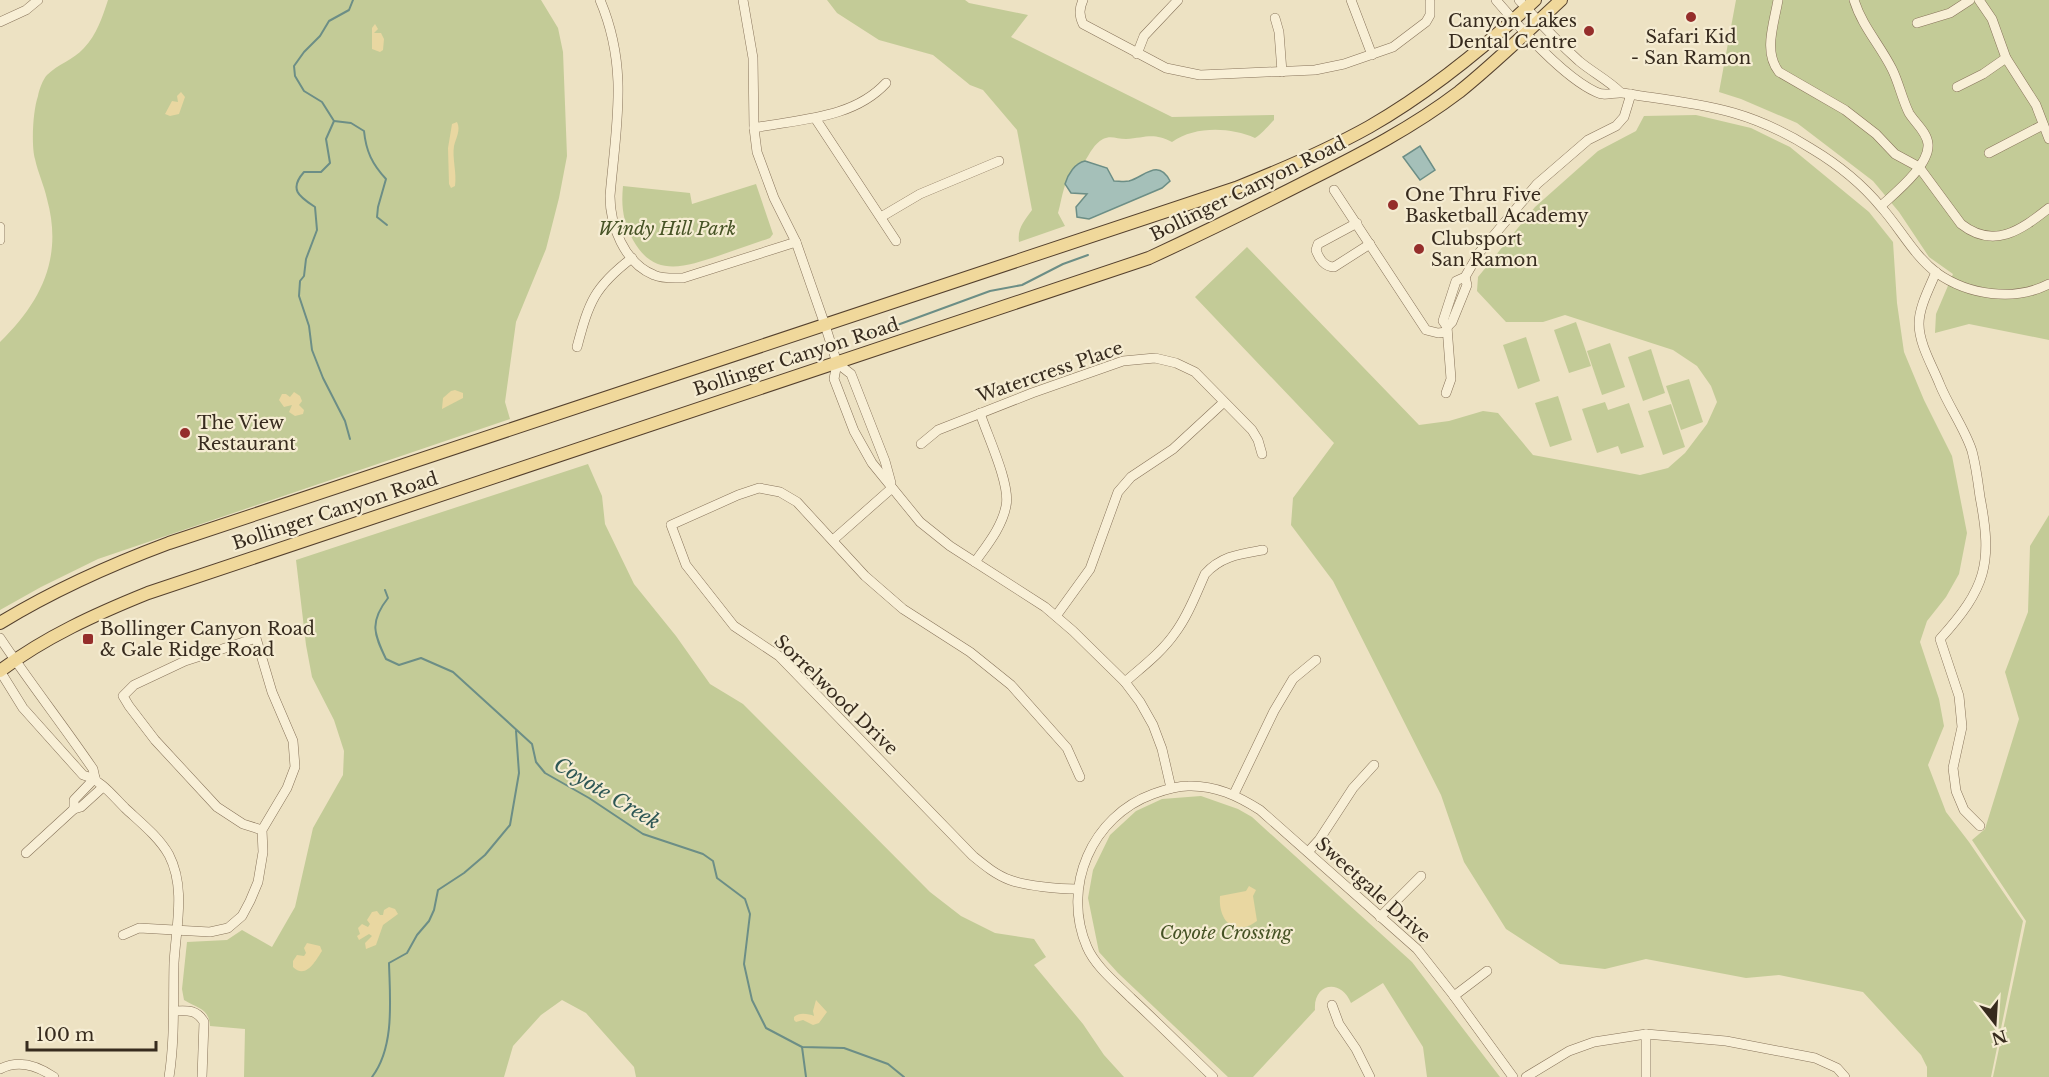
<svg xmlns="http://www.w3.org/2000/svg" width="2049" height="1077" font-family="'Libre Baskerville',serif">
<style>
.green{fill:#c3cb97}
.sand{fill:#e9d7a1}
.water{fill:#a5c0b9;stroke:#6c8e86;stroke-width:1.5}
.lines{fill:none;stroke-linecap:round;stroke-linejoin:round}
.stream{stroke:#6c8e86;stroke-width:2}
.minor-casing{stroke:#87735a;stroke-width:10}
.major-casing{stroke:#55412e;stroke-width:14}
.minor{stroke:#f8efd6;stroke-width:9}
.major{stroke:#f0d89b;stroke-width:12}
.poi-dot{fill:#952e2b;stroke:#f5ecd2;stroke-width:2}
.labels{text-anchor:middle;stroke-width:4.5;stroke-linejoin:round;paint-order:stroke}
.poi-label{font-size:18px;fill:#372b1e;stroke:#f5ecd2;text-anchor:start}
.street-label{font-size:18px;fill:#372b1e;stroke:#f5ecd2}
.park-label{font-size:18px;font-style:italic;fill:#465325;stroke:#f5ecd2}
.water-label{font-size:20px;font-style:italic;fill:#2e5755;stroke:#f5ecd2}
</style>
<rect width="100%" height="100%" fill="#ede2c3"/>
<!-- green -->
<g class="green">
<path d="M 108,0 L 541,0 L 558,28 L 563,52 L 567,156 L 559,198 L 546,249 L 516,322 L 505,402 L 510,419 L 98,559 L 41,587 L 0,610 L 0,342 C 42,301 63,257 47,199 C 44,185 38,173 35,159 C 31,145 33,110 38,96 C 39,90 43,79 47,75 C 58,64 73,60 84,48 C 97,34 102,18 108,0 Z"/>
<path d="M 827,0 L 965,0 L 969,3 L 1028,15 L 1011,37 L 1172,117 L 1274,115 L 1274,120 C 1268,126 1262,134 1255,138 C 1230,127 1195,126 1172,142 C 1153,132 1145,138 1126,139 C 1117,139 1111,135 1103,139 C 1094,144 1090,153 1085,161 C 1065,167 1063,196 1058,213 L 1065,226 L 1019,242 C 1017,228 1025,220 1032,210 L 1017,130 L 983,90 L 970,85 L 933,55 L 879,40 L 837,13 Z"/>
<path d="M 1736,0 L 2049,0 L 2049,340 L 1969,324 L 1935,333 L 1936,314 L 1953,274 L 1929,257 L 1899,212 L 1873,181 L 1797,123 L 1741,99 L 1719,92 Z"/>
<path d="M 1696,115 L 1751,128 L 1790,147 L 1869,212 L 1893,242 L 1897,303 L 1904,352 L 1924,400 L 1952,456 L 1967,533 L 1959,574 L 1946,597 L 1927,621 L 1920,642 L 1939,699 L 1944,726 L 1928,765 L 1946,812 L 1969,842 L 2023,921 L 1991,1077 L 1927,1077 L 1927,1067 L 1921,1055 L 1863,992 L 1779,975 L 1746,978 L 1646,959 L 1605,969 L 1560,964 L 1506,929 L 1464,862 L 1441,795 L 1333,581 L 1291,525 L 1293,498 L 1334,443 L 1195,297 L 1247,247 L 1419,425 L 1449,421 L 1483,411 L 1498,413 L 1533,455 L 1640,475 L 1668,468 L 1685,453 L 1707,424 L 1717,402 L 1711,386 L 1697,366 L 1673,350 L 1565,315 L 1543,322 L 1506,322 L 1477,291 L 1478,277 L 1535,207 L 1598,151 L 1636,131 L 1644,116 Z"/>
<path d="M 756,184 L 773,234 L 770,238 C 753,244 735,250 718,256 C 684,267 654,278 633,240 C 623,221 621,207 623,186 L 690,193 L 692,204 Z"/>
<path d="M 1576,322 L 1591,366 L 1569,373 L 1554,330 Z"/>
<path d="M 1526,337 L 1540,381 L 1518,389 L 1503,345 Z"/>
<path d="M 1610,343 L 1625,387 L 1602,395 L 1587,351 Z"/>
<path d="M 1651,349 L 1665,393 L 1643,401 L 1628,357 Z"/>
<path d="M 1689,379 L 1703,422 L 1681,430 L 1666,386 Z"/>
<path d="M 1558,396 L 1572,440 L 1550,447 L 1535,403 Z"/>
<path d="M 1605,402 L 1608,410 L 1629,403 L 1644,447 L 1621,454 L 1618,446 L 1597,453 L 1582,409 Z"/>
<path d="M 1671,404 L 1685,447 L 1663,455 L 1648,411 Z"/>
<path d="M 588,464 L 602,496 L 605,524 L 634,584 L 676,636 L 710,684 L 743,704 L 930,892 L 961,916 L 995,933 L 1034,939 L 1046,957 L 1034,965 L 1083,1024 L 1104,1055 L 1124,1077 L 636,1077 L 634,1067 L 586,1013 L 562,1000 L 541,1015 L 513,1046 L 504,1077 L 244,1077 L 245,1029 L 210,1026 C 209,1008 197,1008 184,1000 L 182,989 L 187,942 L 227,940 L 242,930 L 272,947 L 295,907 L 313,828 L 343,775 L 344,751 L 334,720 L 312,677 L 306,645 L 296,560 Z"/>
<path d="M 2049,515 L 2049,1077 L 1993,1077 L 2026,921 L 1972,840 L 1985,829 L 2019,719 L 2005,672 L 2028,612 L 2030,546 Z"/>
<path d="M 1201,796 L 1238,809 L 1252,817 L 1412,962 L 1500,1077 L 1427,1077 L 1423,1047 L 1383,983 L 1351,1003 C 1341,978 1313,983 1315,1010 L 1253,1077 L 1228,1077 L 1118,973 L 1099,952 L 1088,898 L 1093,870 L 1110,835 L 1136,811 L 1162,799 Z"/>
</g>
<!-- sand -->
<g class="sand">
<path d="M 375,24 L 378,29 L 374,33 L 381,33 L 384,39 L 383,50 L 380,52 L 372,49 L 372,28 Z"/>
<path d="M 181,92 L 185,97 L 179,114 L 170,116 L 165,114 L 172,101 L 178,102 L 177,96 Z"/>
<path d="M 457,122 C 461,130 456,138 454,146 C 452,158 457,173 455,186 L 451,188 L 449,184 L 448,148 L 452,124 Z"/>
<path d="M 455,390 L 463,393 L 463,398 L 442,409 L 443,398 L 451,391 Z"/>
<path d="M 294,392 L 300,396 L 302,401 L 299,405 L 304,410 L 303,414 L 295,416 L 289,412 L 292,405 L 284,407 L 279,400 L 282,394 L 286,394 L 290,397 Z"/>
<path d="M 1249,886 L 1256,890 L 1253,896 L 1257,921 C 1234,938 1218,920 1220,896 L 1246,891 Z"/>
<path d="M 389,907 L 395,909 L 398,914 L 383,925 L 376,945 L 366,949 L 365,943 L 372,936 L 369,934 L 359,940 L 357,936 L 360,934 L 358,928 L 362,924 L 368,927 L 370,924 L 367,920 L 372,912 L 377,911 L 380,915 L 383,915 L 384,910 Z"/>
<path d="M 307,943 L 320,946 L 322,951 C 316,960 306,980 293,967 L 293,961 L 297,955 L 304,956 L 306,953 L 304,948 Z"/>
<path d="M 816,1000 L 827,1012 L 819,1023 L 813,1025 L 803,1020 L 796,1022 L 794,1020 L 794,1017 C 799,1012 809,1014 814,1016 L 813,1011 Z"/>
</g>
<!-- water -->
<g class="water">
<path d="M 1420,146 L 1435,170 L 1420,180 L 1403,157 Z"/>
<path d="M 1085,161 L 1107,168 L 1114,181 C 1119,181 1124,182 1129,181 C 1144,177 1158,158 1170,181 L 1162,188 L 1089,219 L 1077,217 L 1076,207 L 1087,194 L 1071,193 L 1065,184 C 1068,174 1075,163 1085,161 Z"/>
</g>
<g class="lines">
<!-- stream -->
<g class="stream">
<path d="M 334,121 L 326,139 L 330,163 L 321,172 L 304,172 C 288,190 300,197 315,207 L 317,230 L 306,259 L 304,276 L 300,281 L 299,296 L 309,326 L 312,350 L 323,378 L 345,421 L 350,439"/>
<path d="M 334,121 L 322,102 L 304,91 L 295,76 L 294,66 L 304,52 L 320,36 L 329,21 L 349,10 L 353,0"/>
<path d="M 334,121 L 351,123 L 364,131 C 366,151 372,164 386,179 L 378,207 L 377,217 L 387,225"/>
<path d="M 857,337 L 900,324 L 990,291 L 1022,285 L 1063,264 L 1088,255"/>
<path d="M 385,590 L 388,598 C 369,622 374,634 386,659 L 399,665 L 421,658 L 453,672 L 532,744 L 536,762 L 545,773 L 589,798 L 643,834 L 703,854 L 713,861 L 717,878 L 745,899 L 750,914 L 744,964 L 752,1000 L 766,1028 L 802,1047 L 844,1048 L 888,1064 L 904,1077"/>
<path d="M 802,1047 L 806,1077"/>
<path d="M 372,1077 C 395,1047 390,999 389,963 L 407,953 L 417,935 L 429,921 L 434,910 L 438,890 L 464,873 L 485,855 L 510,825 L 519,773 L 516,731"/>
</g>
<!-- minor casing -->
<g class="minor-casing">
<g id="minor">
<path d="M 600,0 C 629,68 616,125 610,196 C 610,225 624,263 654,275 C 663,279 673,278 683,278 L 796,242"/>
<path d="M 743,0 L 753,58 L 754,128 L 757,152 L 774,198 L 796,242 L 825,325 L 837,363 L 834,379 L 854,431 L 872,463 L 920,522 L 950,546 L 1045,607 L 1073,631 L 1125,682 L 1140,702 L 1153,725 L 1162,749 L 1171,788"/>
<path d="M 1083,0 C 1079,9 1079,15 1083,24 L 1166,68 L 1200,75 L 1315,70 L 1344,64 L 1393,47 L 1426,22 L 1430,15 L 1430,1"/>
<path d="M 1351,0 L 1372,55"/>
<path d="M 1496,0 C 1520,28 1563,77 1596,92 C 1606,97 1612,92 1622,93 C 1631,94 1640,96 1649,97 C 1714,106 1755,113 1812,149 C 1837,164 1862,184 1881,207 C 1900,228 1914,256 1937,273 C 1968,295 2014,302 2049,284"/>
<path d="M 1519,0 C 1538,21 1558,42 1579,61 C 1592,72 1608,80 1620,92"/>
<path d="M 1778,0 C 1774,24 1763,52 1779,72 L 1845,110 L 1876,134 L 1895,154 L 1919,167 L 1961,224 C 1994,250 2021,230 2049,208"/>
<path d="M 1854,0 C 1862,26 1880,45 1892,69 C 1899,83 1902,99 1909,113 C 1915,123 1927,132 1928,144 C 1930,165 1895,193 1881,206"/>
<path d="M 1979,0 L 1992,19 L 2006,58 L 2036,105 L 2049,139"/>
<path d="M 1275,18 L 1279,32 L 1282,72"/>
<path d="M 0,22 L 26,10 L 38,0"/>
<path d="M 1917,23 L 1950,13 L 1970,0"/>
<path d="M 1137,54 L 1144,36 L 1178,0"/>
<path d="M 1957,87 L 1983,74 L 2006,58"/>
<path d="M 815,118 L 896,241"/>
<path d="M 754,128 C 799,119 853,119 886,83"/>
<path d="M 1989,153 L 2043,125"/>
<path d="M 1334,190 L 1426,330 L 1438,333 L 1447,332"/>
<path d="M 881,217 L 920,194 L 999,161"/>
<path d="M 1357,223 L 1318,244 L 1316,250 C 1319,259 1325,267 1334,267 L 1370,244"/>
<path d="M 0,227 L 0,240"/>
<path d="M 1936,272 C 1929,289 1919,307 1919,324 C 1919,344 1933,367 1940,385 C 1949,407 1965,429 1972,451 C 1976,466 1978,482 1980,497 C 1993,564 1986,588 1940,639 L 1959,696 L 1962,727 L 1953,768 L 1956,791 L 1964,810 L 1980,826"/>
<path d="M 1447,327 L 1452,322 L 1467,285 L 1465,277"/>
<path d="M 577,347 C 589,302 594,287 632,258"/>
<path d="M 837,363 L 851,374 L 885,461 L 891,483"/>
<path d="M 1446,393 L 1451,379 L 1447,327 L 1443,321 L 1456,281 L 1465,277 L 1479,253 L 1537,184 L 1588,140 L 1616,126 L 1624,117 L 1631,94"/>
<path d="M 921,444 L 938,430 L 1032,393 L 1123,361 L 1155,358 L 1176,363 L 1195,372 L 1252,430 L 1258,440 L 1262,454"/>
<path d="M 833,540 L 892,488"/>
<path d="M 975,562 C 987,545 1002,527 1006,506 C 1011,485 987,435 980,413"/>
<path d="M 1056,616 L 1090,569 L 1118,492 L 1131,477 L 1173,449 L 1224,402"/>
<path d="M 0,638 C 30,683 63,725 93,769 L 95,778"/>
<path d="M 0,671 L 23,708 L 83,775 C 101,780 112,795 125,808 C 140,822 159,837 169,855 C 186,888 176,927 174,963 C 173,1001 175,1039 169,1077"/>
<path d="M 1125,682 C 1142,667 1162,652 1175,633 C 1188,616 1196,594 1205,574 C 1221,556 1240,554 1263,550"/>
<path d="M 1234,794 L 1274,711 L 1293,679 L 1316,660"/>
<path d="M 74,809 L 74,800 L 95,778"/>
<path d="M 1308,852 L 1319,840 L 1353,788 L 1374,765"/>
<path d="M 26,853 L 74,809 L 81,807 L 103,787"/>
<path d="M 1077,889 C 1059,889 1026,886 1010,880 C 996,875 984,865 973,856 L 779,656 L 734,626 L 686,565 L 671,525 L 738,495 L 759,488 L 780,492 L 797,502 L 865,576 L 903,609 L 970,652 L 1011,685 L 1067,748 L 1080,777"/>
<path d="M 1380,917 L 1421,876"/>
<path d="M 123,935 L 139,928 L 210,932 L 228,928 L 242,916 L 250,901 L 258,882 L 263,852 L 262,830 L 287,788 L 295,767 L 293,741 L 272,692 L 256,638 L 185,661 L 134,685 L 123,696 L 129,706 L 155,740 L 217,807 L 243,824 L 262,830"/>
<path d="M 1454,996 L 1487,971"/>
<path d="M 1332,1005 L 1339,1024 L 1356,1049 L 1370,1077"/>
<path d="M 175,1011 C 188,1010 197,1010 204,1022 L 202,1077"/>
<path d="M 1646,1034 L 1646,1077"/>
<path d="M 0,1069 C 19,1059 38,1066 54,1077"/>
<path d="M 1213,1077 C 1186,1051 1159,1024 1131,998 C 1116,983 1095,966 1087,947 C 1061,887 1092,816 1153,794 C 1164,790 1176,786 1188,786 C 1215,785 1238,796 1260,810 L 1417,949 L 1454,996 L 1513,1077"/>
<path d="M 1526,1077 L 1569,1051 L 1594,1042 L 1646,1034 L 1726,1041 L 1815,1058 L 1837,1068 L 1845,1077"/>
</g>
</g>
<!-- major casing -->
<g class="major-casing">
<g id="major">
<path d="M 0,623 C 54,590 110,565 169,543 L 1236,188 C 1281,170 1326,151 1369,127 C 1430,92 1484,48 1535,0"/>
<path d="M 0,671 C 45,637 96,614 148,593 L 1149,258 C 1203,233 1256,207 1309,180 C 1361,154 1413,127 1459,92 C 1495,63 1528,31 1561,0"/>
</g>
</g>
<!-- minor -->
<use href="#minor" class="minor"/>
<!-- major -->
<use href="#major" class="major"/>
</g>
<!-- markers -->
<g class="poi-dot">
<circle cx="1691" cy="17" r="6"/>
<circle cx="1589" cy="31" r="6"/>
<circle cx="1393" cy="205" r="6"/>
<circle cx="1419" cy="249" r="6"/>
<circle cx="185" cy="433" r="6"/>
<rect x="82" y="633" width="12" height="12" rx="3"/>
</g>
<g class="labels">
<!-- poi labels -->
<g class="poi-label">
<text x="1577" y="27" text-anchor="end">Canyon Lakes<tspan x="1577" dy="21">Dental Centre</tspan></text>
<text x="1691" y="43" text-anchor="middle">Safari Kid<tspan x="1691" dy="21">- San Ramon</tspan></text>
<text x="1405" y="201">One Thru Five<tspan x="1405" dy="21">Basketball Academy</tspan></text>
<text x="1431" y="245">Clubsport<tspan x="1431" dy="21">San Ramon</tspan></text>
<text x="197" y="429">The View<tspan x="197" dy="21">Restaurant</tspan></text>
<text x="100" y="635">Bollinger Canyon Road<tspan x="100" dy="21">&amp; Gale Ridge Road</tspan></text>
</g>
<!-- street labels -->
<g class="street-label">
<text transform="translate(1248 189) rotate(-26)" y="6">Bollinger Canyon Road</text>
<text transform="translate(796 357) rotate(-18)" y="6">Bollinger Canyon Road</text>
<text transform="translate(1050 372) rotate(-19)" y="6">Watercress Place</text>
<text transform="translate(335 511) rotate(-18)" y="6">Bollinger Canyon Road</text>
<text transform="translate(836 695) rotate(44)" y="6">Sorrelwood Drive</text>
<text transform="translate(1373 890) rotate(42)" y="6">Sweetgale Drive</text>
</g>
<!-- park labels -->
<g class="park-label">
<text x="667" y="235">Windy Hill Park</text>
<text x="1226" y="939">Coyote Crossing</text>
</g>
<!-- water labels -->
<g class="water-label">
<text transform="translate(607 793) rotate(31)" y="7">Coyote Creek</text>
</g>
</g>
<!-- north arrow -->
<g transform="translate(1995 1023) rotate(163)" stroke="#f5ecd2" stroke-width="4.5" paint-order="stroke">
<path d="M0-4.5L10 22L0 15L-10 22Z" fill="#372b1e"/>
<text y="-9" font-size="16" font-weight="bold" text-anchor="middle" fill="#372b1e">N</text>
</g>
<!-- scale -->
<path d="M27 1041v9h129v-9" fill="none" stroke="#372b1e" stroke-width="3"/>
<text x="36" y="1041" font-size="18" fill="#372b1e" stroke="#f5ecd2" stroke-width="4.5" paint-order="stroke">100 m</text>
</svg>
